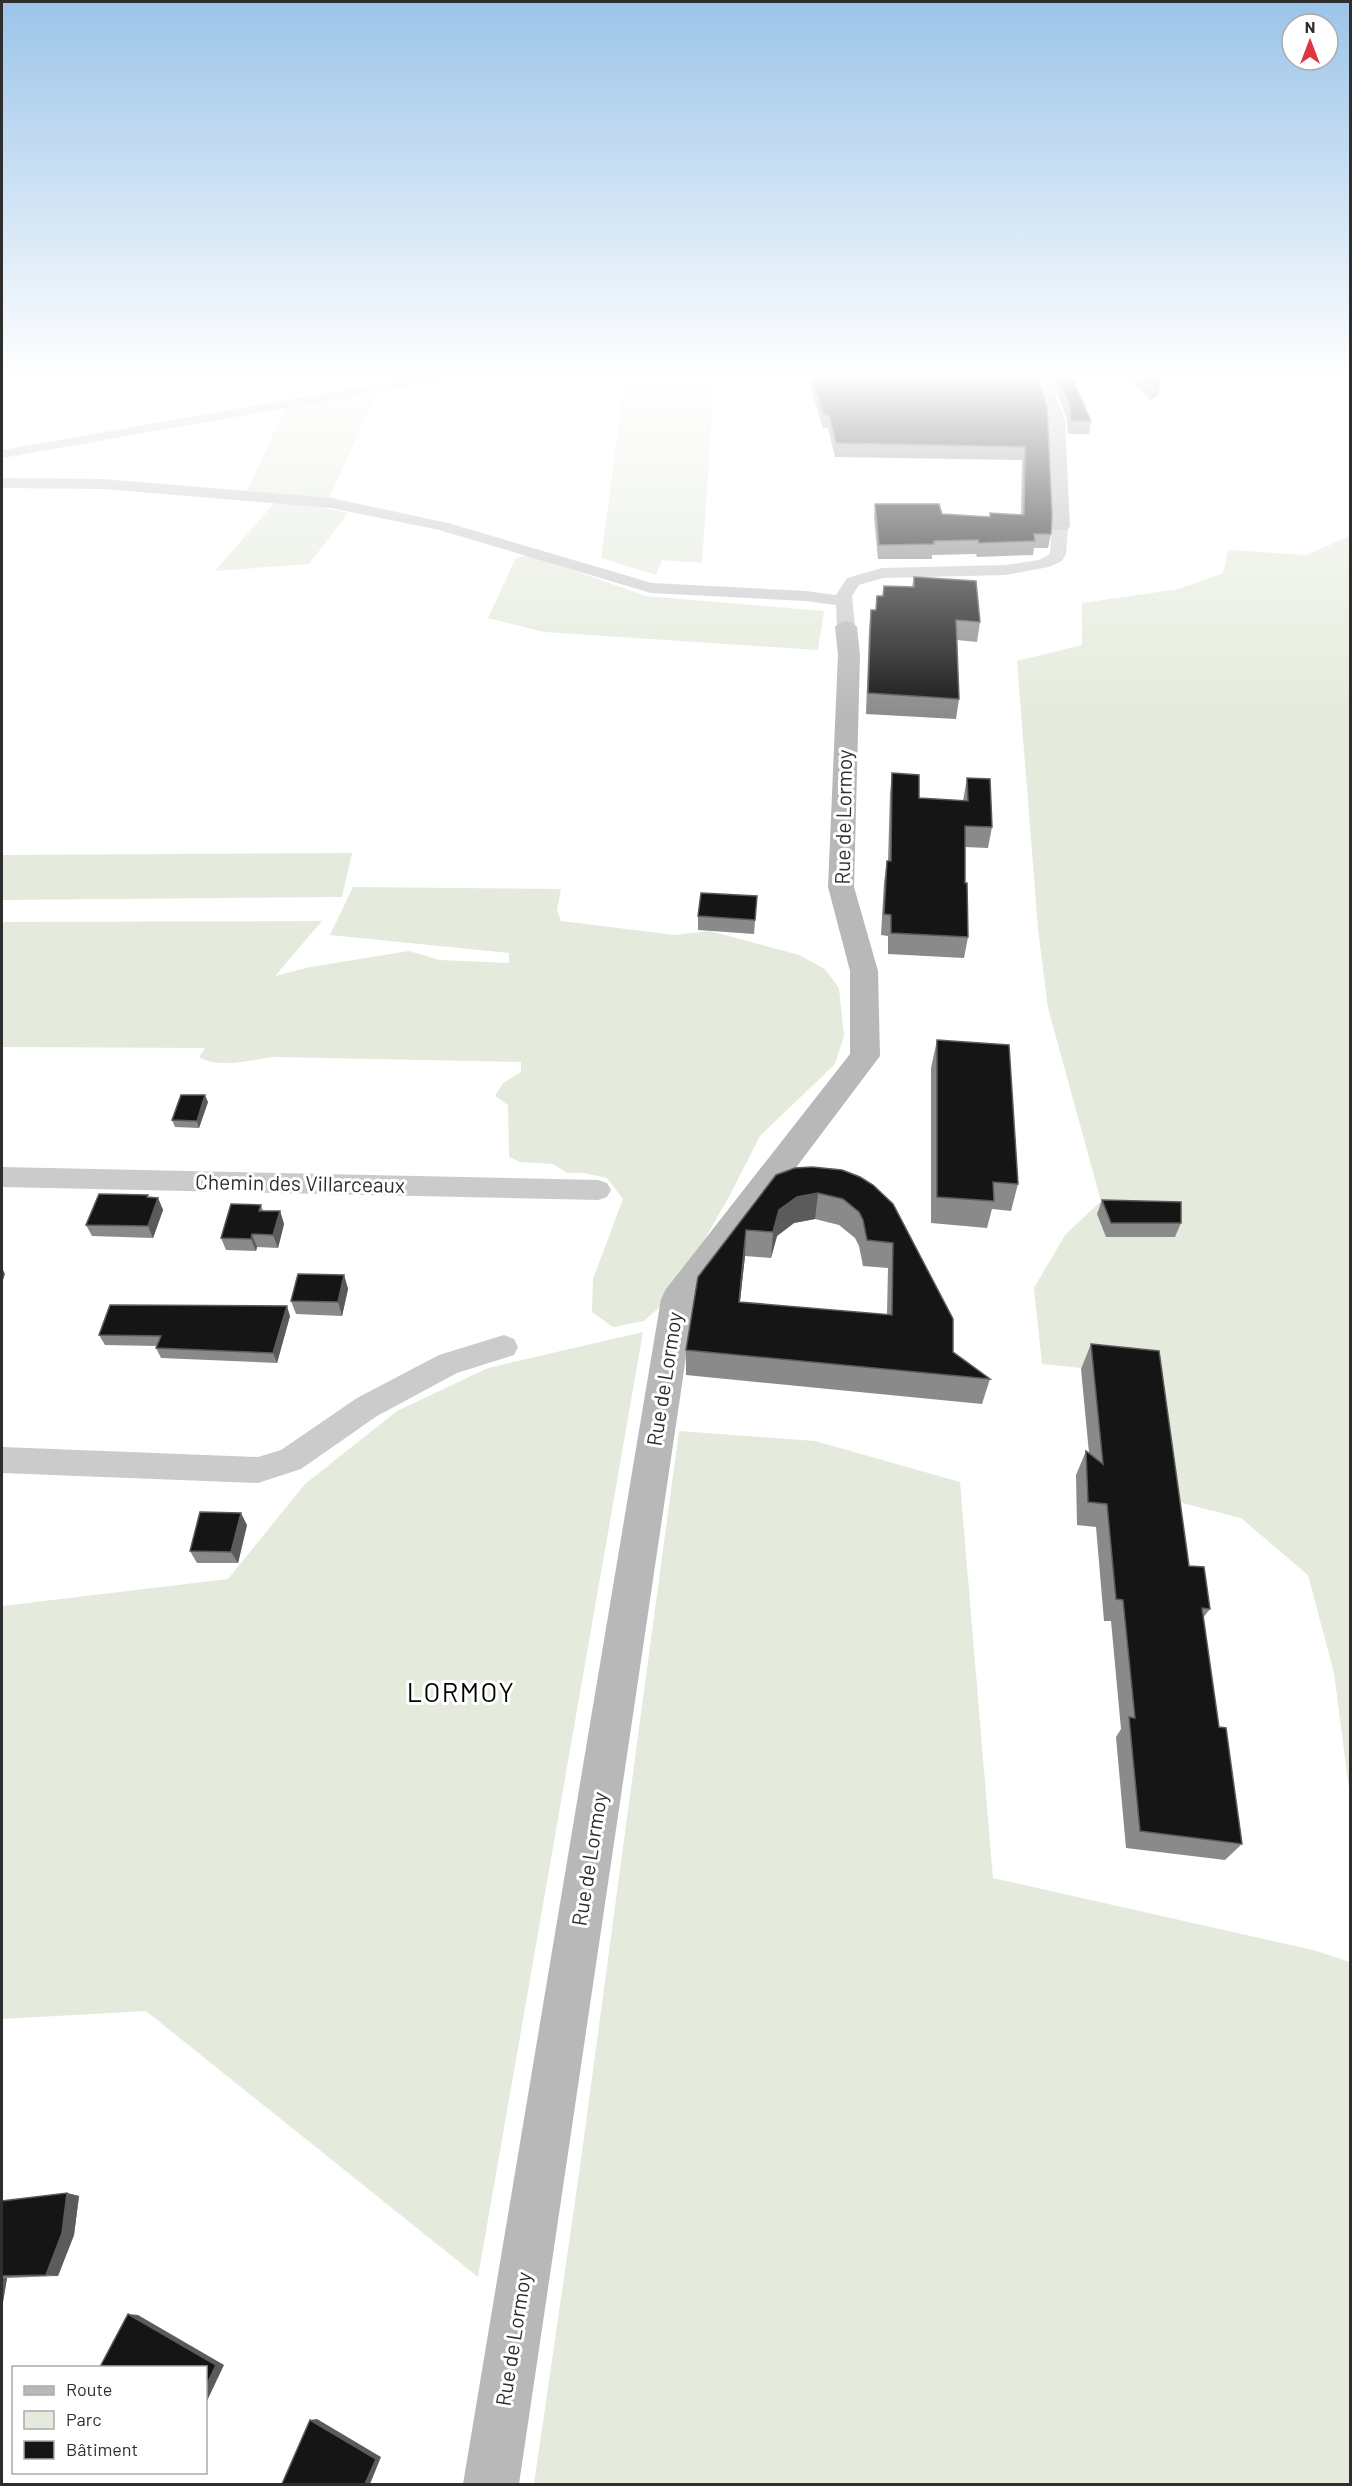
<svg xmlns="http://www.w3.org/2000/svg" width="1352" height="2486" font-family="Barlow,sans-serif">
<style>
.green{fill:#e4ebdc}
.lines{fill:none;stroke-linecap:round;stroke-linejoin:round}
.street{fill:#cbcbcb;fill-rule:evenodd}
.secondary{fill:#b8b8b8;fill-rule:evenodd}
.wall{fill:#8a8a8a;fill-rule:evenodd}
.shaded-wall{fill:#5b5b5b}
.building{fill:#151515;stroke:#5b5b5b;stroke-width:1.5;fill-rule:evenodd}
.labels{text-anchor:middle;stroke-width:6;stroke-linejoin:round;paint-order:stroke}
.street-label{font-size:21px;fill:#2e2e2e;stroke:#fff}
.near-neighbourhood-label{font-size:27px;letter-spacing:1.5px;fill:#000;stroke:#fff}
</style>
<rect width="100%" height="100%" fill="#fff"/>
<!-- green -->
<g class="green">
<path d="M 626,373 L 715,373 L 702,563 L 662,560 L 656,575 L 601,558 Z"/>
<path d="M 377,391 L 329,499 L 247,491 L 286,407 Z"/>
<path d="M 275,502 L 321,507 L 348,513 L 309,564 L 215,571 Z"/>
<path d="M 1350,536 L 1350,1797 L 1334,1673 L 1308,1575 L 1241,1518 L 1155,1496 L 1141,1374 L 1042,1364 L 1034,1288 L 1065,1235 L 1101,1201 L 1048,1008 L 1038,929 L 1017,661 L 1082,645 L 1082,603 L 1179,589 L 1223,573 L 1228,550 L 1306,555 Z"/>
<path d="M 530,555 L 646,596 L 824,611 L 818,650 L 544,632 L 488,618 L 516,558 Z"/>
<path d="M 352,853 L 342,897 L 2,900 L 2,855 Z"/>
<path d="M 353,887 L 561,889 L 557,910 L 561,921 L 675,935 L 710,931 L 799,955 L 825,969 L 839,988 L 844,1036 L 835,1064 L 760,1136 L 730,1195 L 672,1296 L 644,1321 L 613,1327 L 592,1312 L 593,1279 L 623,1199 L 607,1178 L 584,1173 L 567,1173 L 553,1164 L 520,1162 L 509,1157 L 508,1105 L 495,1096 L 503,1083 L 521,1072 L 521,1062 L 273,1057 C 251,1060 219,1069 199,1057 L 205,1048 L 2,1047 L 2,922 L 322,921 L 275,976 L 310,967 L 409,951 L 440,960 L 509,963 L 509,953 L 330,935 Z"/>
<path d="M 643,1332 L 478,2277 L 146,2011 L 2,2019 L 2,1606 L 228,1579 L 305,1484 L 397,1411 L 488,1368 Z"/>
<path d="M 679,1431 L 815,1441 L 960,1482 L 993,1878 L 1313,1950 L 1350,1962 L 1350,2484 L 534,2484 L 580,2167 Z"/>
</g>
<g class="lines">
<!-- street -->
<g class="street">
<path d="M 440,373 L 469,373 L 462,377 L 2,458 L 2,450 Z"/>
<path d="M 2,478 L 103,479 L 331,498 L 448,523 L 652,583 L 806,591 L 836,595 L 847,578 L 882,568 L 1005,565 L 1039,560 L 1050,554 L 1052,526 L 1054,523 L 1066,523 L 1068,526 L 1066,554 L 1062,561 L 1049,567 L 1005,575 L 883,578 L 859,585 L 852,596 L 855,627 L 852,631 L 840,631 L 837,627 L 836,605 L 806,601 L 651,593 L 439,530 L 331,508 L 103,489 L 2,488 Z"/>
<path d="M 2,1167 L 598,1180 L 607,1183 L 611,1190 L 607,1197 L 598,1200 L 2,1187 Z"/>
<path d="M 504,1335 L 514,1339 L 518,1347 L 514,1355 L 457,1373 L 377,1416 L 301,1469 L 258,1483 L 2,1473 L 2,1447 L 258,1457 L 281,1450 L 357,1398 L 439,1355 Z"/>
</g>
<!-- secondary -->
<g class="secondary">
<path d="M 1031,373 L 1047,373 L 1065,420 L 1070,526 L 1067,530 L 1053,530 L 1050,526 L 1047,420 Z"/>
<path d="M 846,621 L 853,623 L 857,627 L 860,655 L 854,887 L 878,971 L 880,1056 L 694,1303 L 519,2484 L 463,2484 L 661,1299 L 666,1289 L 850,1054 L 850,971 L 828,887 L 838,655 L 835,627 L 839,623 Z"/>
</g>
</g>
<!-- wall -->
<g class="wall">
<path d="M 809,373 L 1036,373 L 1051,534 L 1048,548 L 1034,548 L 1033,555 L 977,557 L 976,554 L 932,555 L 932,559 L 878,559 L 874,518 L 875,504 L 942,514 L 990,517 L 1021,515 L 1022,460 L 835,457 L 828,428 L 823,428 L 809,383 Z"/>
<path d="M 1049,373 L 1070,373 L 1091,421 L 1089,434 L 1068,434 L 1067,419 Z"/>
<path d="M 1122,373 L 1155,373 L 1161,382 L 1158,395 L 1151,400 Z"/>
<path d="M 914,577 L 980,622 L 977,642 L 957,640 L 959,699 L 956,719 L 866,714 L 869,630 L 871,610 L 876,610 L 877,596 L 883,596 L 884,586 L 912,587 Z"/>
<path d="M 892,773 L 919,798 L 963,801 L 967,778 L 992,827 L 988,848 L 965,847 L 965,883 L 968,937 L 964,958 L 888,954 L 888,936 L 881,935 L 884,882 L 887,861 L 888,861 L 890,793 Z"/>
<path d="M 757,896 L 754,934 L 698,930 L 698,916 Z"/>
<path d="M 937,1040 L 1018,1184 L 1011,1211 L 992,1209 L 987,1228 L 931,1223 L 931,1068 Z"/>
<path d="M 208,1102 L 199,1128 L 175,1127 L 172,1120 Z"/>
<path d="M 776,1175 L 860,1177 L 953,1352 L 990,1379 L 982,1404 L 686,1375 L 686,1350 L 698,1277 ZM 815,1219 L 839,1225 L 855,1238 L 859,1246 L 863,1266 L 888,1268 L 887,1315 L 740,1302 L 745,1256 L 771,1258 L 777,1236 L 794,1223 Z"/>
<path d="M 150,1197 L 158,1198 L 163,1210 L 153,1238 L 92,1236 L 86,1225 Z"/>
<path d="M 1102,1200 L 1181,1223 L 1175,1237 L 1106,1237 L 1097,1214 Z"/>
<path d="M 261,1205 L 263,1211 L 280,1211 L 284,1224 L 278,1248 L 257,1247 L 256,1251 L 226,1250 L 221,1238 Z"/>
<path d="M 344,1275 L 348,1289 L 342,1316 L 296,1314 L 291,1301 Z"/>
<path d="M 290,1316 L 277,1363 L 161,1358 L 156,1348 L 157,1346 L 105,1345 L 99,1335 Z"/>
<path d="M 1091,1344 L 1189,1566 L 1210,1609 L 1203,1618 L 1219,1727 L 1242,1844 L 1225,1860 L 1126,1848 L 1116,1737 L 1121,1729 L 1111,1621 L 1104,1621 L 1096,1527 L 1077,1525 L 1076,1475 L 1086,1451 L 1089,1453 L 1081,1369 Z"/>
<path d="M 247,1525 L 238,1563 L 197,1563 L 190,1551 Z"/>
<path d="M 67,2193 L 79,2196 L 74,2235 L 58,2276 L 7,2278 L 3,2302 L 2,2302 L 2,2201 Z"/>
</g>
<!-- shaded-wall -->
<g class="shaded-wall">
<path d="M 1161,382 L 1158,395 L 1151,400 L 1154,387 Z"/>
<path d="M 205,1095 L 208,1102 L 199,1128 L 197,1121 Z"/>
<path d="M 818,1193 L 815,1219 L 794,1223 L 777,1236 L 771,1258 L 773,1232 L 779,1210 L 797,1197 Z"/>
<path d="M 158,1198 L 163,1210 L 153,1238 L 148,1226 Z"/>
<path d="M 280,1211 L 284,1224 L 278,1248 L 273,1235 Z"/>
<path d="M 746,1230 L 745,1256 L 737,1327 L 739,1302 Z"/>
<path d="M 252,1234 L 257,1247 L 256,1251 L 251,1239 Z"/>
<path d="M 2,1268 L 5,1274 L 2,1283 Z"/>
<path d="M 344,1275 L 348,1289 L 342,1316 L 338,1302 Z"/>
<path d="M 287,1306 L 290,1316 L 277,1363 L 273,1353 Z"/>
<path d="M 241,1513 L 247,1525 L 238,1563 L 231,1552 Z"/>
<path d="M 67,2193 L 79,2196 L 74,2235 L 58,2276 L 46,2275 Z"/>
<path d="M 2,2278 L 7,2278 L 3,2302 L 2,2301 Z"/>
<path d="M 128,2314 L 138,2315 L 224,2365 L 206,2403 L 206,2386 Z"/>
<path d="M 317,2419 L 381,2457 L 370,2484 L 365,2484 L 310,2420 Z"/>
</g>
<!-- building -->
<g class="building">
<path d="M 810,373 L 1036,373 L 1047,407 L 1052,515 L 1051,534 L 1034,534 L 1035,541 L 979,543 L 978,540 L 934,541 L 934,544 L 879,545 L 875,504 L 939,504 L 942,514 L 990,517 L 990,513 L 1024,515 L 1025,447 L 836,443 L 829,415 L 824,415 Z"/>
<path d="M 1057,373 L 1070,373 L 1091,421 L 1071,421 L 1070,406 Z"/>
<path d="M 1139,373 L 1155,373 L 1161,382 L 1154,387 Z"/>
<path d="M 914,577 L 976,581 L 980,622 L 956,620 L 959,699 L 868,693 L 871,610 L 876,610 L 877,596 L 883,596 L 884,586 L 914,587 Z"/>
<path d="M 892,773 L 919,775 L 919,798 L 968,801 L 967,778 L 990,779 L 992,827 L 965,826 L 965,883 L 967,883 L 968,937 L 891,933 L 891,915 L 884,914 L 887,861 L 891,861 Z"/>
<path d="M 701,893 L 757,896 L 755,920 L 698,916 Z"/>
<path d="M 937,1040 L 1009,1045 L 1018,1184 L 993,1182 L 994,1201 L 937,1197 Z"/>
<path d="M 181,1095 L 205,1095 L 197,1121 L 172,1120 Z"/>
<path d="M 812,1167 L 842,1170 L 860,1177 L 873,1185 L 893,1204 L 953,1319 L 953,1352 L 990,1379 L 686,1350 L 698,1277 L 776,1175 L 795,1168 ZM 818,1193 L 843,1199 L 859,1212 L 863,1220 L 867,1240 L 893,1243 L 892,1315 L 739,1302 L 746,1230 L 773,1232 L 779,1210 L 797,1197 Z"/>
<path d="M 99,1194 L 148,1195 L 147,1197 L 158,1198 L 148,1226 L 86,1225 Z"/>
<path d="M 1102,1200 L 1181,1202 L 1181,1223 L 1111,1223 Z"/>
<path d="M 231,1204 L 261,1205 L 259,1211 L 280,1211 L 273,1235 L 252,1234 L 251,1239 L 221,1238 Z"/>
<path d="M 298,1274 L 344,1275 L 338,1302 L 291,1301 Z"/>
<path d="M 110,1305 L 287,1306 L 273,1353 L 156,1348 L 161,1336 L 99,1335 Z"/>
<path d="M 1091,1344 L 1159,1351 L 1189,1566 L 1204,1567 L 1210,1609 L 1202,1608 L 1219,1727 L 1226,1728 L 1242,1844 L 1140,1831 L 1129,1717 L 1135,1718 L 1123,1600 L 1116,1599 L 1107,1504 L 1088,1502 L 1086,1451 L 1103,1464 Z"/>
<path d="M 200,1512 L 241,1513 L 231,1552 L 190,1551 Z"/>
<path d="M 67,2193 L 62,2233 L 46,2275 L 2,2276 L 2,2201 Z"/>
<path d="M 128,2314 L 216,2365 L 206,2386 L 206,2367 L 100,2367 Z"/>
<path d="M 310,2420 L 376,2459 L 365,2484 L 282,2484 Z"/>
</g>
<!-- sky -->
<linearGradient id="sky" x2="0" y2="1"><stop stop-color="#9bc4e9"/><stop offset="0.52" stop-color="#fff"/><stop offset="1" stop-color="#fff" stop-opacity="0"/></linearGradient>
<rect width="1352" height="721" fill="url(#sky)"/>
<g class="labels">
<!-- street labels -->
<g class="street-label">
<text transform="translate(844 817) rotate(-89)" y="7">Rue de Lormoy</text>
<text transform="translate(300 1184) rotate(1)" y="7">Chemin des Villarceaux</text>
<text transform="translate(665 1379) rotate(-81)" y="7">Rue de Lormoy</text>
<text transform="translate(590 1859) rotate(-81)" y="7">Rue de Lormoy</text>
<text transform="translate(514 2339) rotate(-81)" y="7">Rue de Lormoy</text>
</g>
<!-- near-neighbourhood labels -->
<g class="near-neighbourhood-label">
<text x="461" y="1702">LORMOY</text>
</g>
</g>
<!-- border -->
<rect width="1352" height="2486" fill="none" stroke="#2e2e2e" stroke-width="6"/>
<!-- legend -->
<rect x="12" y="2366" width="195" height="108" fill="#ffffff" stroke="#ababab" stroke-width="1.5"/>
<rect x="24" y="2386" width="30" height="9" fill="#b8b8b8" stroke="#ababab" stroke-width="1.5"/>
<text x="66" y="2396" font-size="18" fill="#2e2e2e">Route</text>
<rect x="24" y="2411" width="30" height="18" fill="#e4ebdc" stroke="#ababab" stroke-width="1.5"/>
<text x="66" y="2426" font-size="18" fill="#2e2e2e">Parc</text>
<rect x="24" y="2441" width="30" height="18" fill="#151515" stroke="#ababab" stroke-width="1.5"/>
<text x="66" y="2456" font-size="18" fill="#2e2e2e">Bâtiment</text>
<!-- north arrow -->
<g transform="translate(1310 42)"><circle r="28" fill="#ffffff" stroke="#ababab" stroke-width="1.5"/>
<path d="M0-4.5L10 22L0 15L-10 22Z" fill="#e03641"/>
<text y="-9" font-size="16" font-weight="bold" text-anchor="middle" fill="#2e2e2e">N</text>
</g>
</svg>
